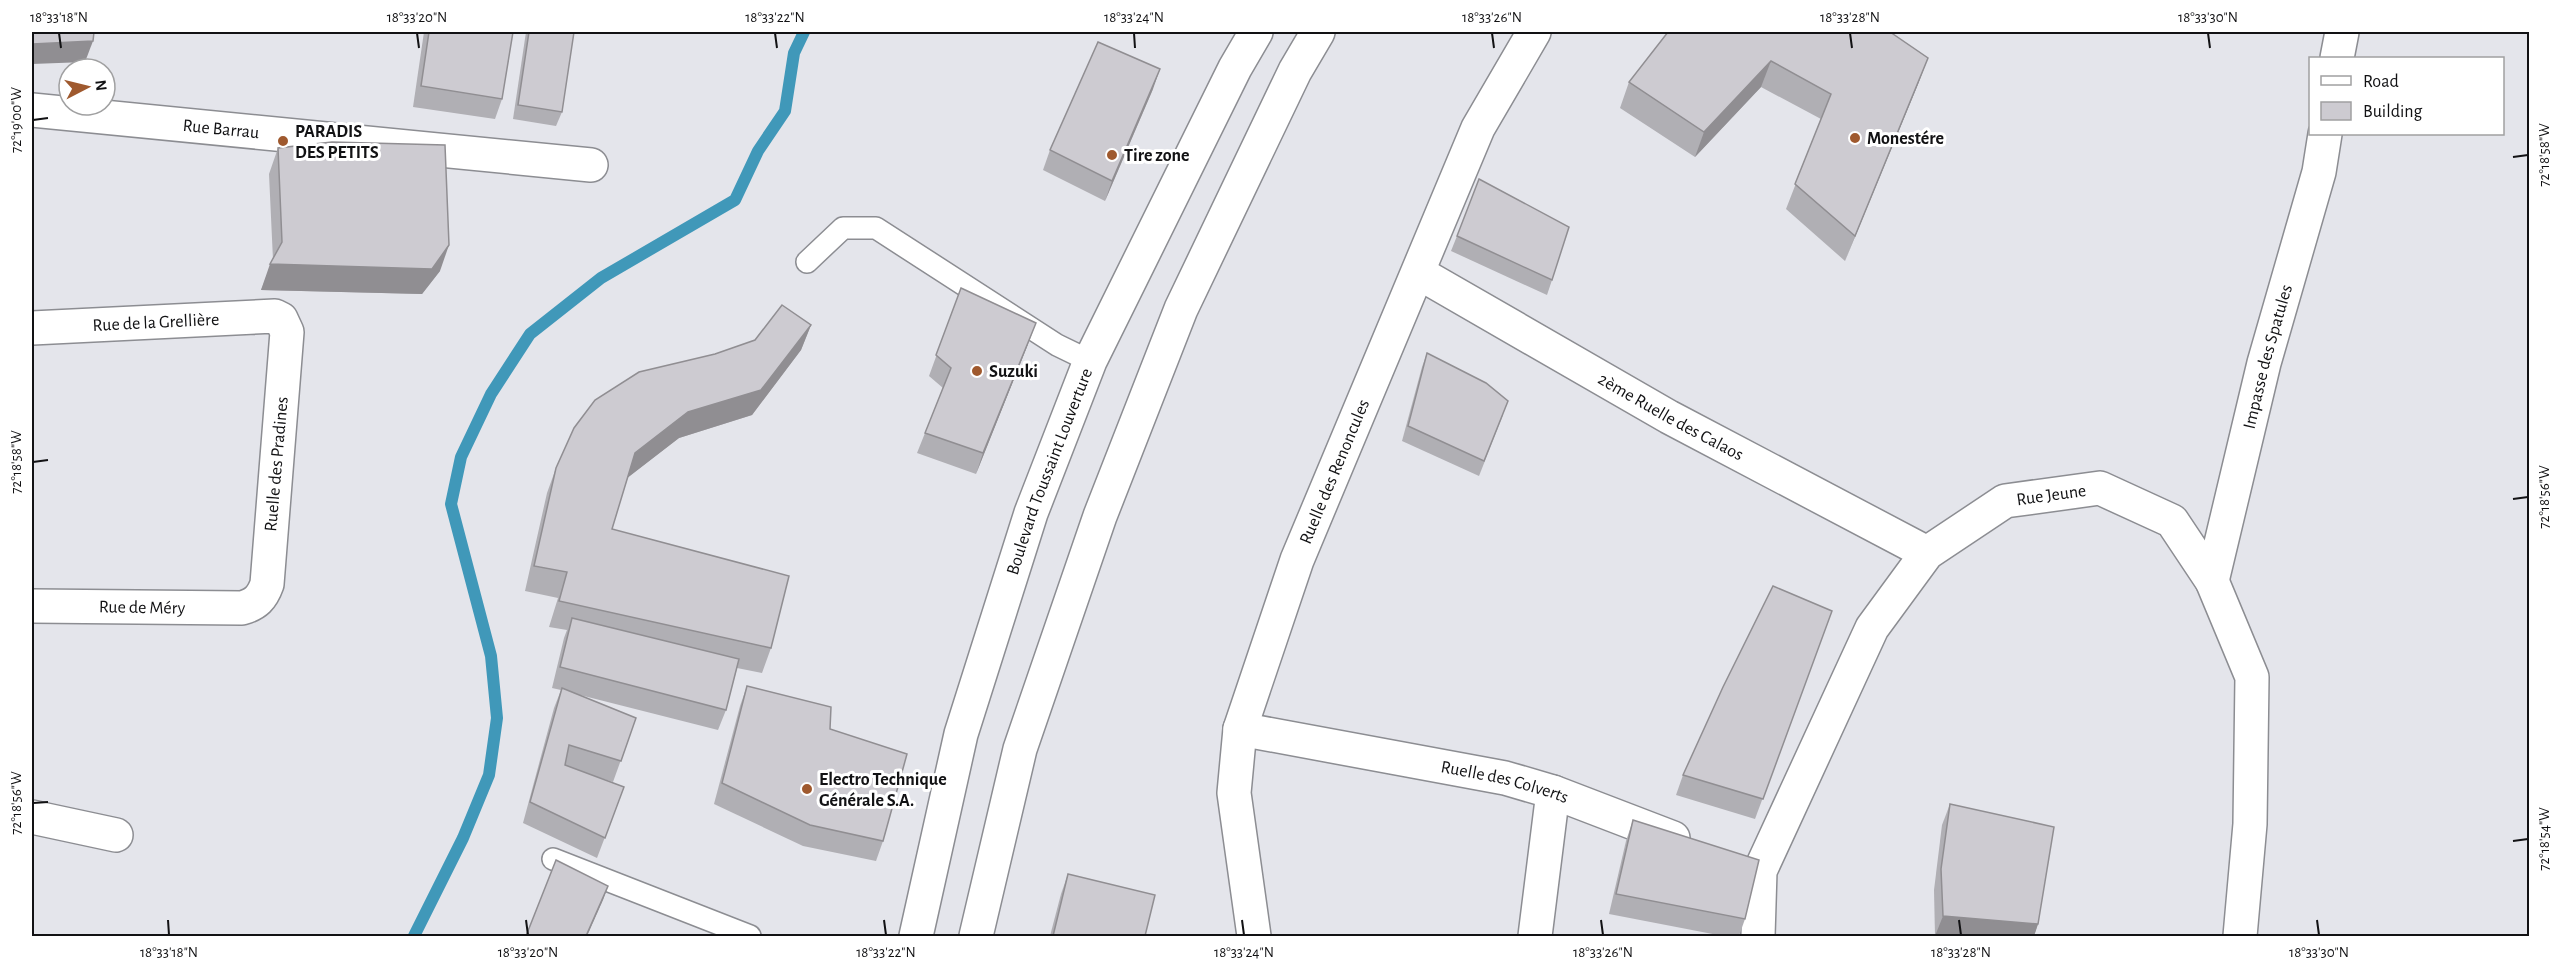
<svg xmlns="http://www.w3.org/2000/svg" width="2561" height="968" font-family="'Alegreya Sans',sans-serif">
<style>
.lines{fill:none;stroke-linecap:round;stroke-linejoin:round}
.stream{stroke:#4098b9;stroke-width:12}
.lane-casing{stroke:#8c8d92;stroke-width:24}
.street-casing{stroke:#8c8d92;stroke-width:36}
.secondary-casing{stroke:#8c8d92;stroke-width:36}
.lane{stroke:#fff;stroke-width:21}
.street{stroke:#fff;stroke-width:33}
.secondary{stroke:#fff;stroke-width:33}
.wall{fill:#b0afb4}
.shaded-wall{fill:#908e92}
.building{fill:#cdcbd1;stroke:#908e92;stroke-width:1.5}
.ticks{fill:none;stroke:#121214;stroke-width:2}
.poi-dot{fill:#9f592e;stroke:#fff;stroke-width:2}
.labels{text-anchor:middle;stroke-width:6;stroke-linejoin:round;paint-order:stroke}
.street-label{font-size:18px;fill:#121214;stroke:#fff}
.poi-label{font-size:18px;font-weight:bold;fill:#121214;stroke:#fff;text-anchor:start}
.neatline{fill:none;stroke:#121214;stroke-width:2}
.ticks-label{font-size:15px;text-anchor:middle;fill:#121214}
</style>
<rect width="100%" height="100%" fill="#e4e5eb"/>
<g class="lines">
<!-- stream -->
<path class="stream" d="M 414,936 L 463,838 L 489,775 L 497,718 L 491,656 L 451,504 L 461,457 L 491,394 L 530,334 L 601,278 L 735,200 L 758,151 L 785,111 L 794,53 L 804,32"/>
<!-- lane casing -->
<g class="lane-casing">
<g id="lane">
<path d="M 807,262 L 843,228 L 876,228 L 1057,345 L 1090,361"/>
<path d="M 553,859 L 750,936"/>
</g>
</g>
<!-- street casing -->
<g class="street-casing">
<g id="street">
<path d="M 2337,58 L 2342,32"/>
<path id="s1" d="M 32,110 L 591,165"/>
<path id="s2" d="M 1419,273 L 1669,417 L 1927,553"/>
<path id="s3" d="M 32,328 L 275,316 L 281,319 L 287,332 L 267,584 C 262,598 256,604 242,608 L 32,606"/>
<path id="s4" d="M 2212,581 L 2264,363 L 2319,172 L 2325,134"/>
<path id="s5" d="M 1240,729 L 1505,778 L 1553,792 L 1673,838"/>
<path d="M 32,817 L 116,835"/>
<path id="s6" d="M 1254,936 L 1234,793 L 1240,729 L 1297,560 L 1478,128 L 1534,32"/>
<path d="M 1535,936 L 1553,792"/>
<path id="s7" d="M 1758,936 L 1760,871 L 1872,628 L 1927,553 L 2005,501 L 2100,488 L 2172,521 L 2212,581 L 2252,677 L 2250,824 L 2240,936"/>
</g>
</g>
<!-- secondary casing -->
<g class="secondary-casing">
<g id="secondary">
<path id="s8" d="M 916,936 L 961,734 L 1031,513 L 1090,361 L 1235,68 L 1256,32"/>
<path d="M 976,936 L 1020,749 L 1100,516 L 1181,309 L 1295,71 L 1318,32"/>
</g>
</g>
<!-- lane -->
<use href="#lane" class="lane"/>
<!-- street -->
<use href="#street" class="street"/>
<!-- secondary -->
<use href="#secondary" class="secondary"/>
</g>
<!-- wall -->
<g class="wall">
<path d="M 424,32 L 513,32 L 502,99 L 495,119 L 413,107 Z"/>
<path d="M 526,32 L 574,32 L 562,112 L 556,126 L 513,119 Z"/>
<path d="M 1668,32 L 1928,58 L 1918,84 L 1845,261 L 1786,209 L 1821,119 L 1761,87 L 1695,157 L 1620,108 L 1629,82 Z"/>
<path d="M 1153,89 L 1105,201 L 1043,170 L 1050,150 Z"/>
<path d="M 278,148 L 440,271 L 422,294 L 261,290 L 273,260 L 269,174 Z"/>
<path d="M 1457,236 L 1552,280 L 1547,295 L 1451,251 Z"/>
<path d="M 961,288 L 1028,344 L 976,474 L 917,453 L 943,388 L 929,376 Z"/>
<path d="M 811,325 L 801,350 L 752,415 L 679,438 L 628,477 L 612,529 L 771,648 L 762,673 L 737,668 L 726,710 L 718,730 L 576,694 L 636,718 L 613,782 L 588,774 L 624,787 L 597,858 L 523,823 L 554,708 L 561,690 L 552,688 L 564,638 L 567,630 L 549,627 L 558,598 L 525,591 L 547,493 L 556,468 L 715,354 Z"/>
<path d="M 1427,353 L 1503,415 L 1479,476 L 1402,441 L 1422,367 Z"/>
<path d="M 1832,611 L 1755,819 L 1676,795 L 1683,775 Z"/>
<path d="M 747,686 L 830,729 L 883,841 L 876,861 L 803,846 L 714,804 L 740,706 Z"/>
<path d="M 1950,804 L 2038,924 L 2034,936 L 1935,936 L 1934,890 L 1942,825 Z"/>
<path d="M 1633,820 L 1745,919 L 1739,936 L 1723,936 L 1609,914 L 1626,841 Z"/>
<path d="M 1068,874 L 1145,936 L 1050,936 L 1061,894 Z"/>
</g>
<!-- shaded-wall -->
<g class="shaded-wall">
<path d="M 93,41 L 85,62 L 32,64 L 32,44 Z"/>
<path d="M 1928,58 L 1918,84 L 1845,261 L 1855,236 Z"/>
<path d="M 1771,61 L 1761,87 L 1695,157 L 1704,132 Z"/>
<path d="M 1160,69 L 1153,89 L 1105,201 L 1112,181 Z"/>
<path d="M 449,245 L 440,271 L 422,294 L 261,290 L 270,264 Z"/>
<path d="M 1036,323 L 1028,344 L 976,474 L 983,453 Z"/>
<path d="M 811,325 L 801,350 L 752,415 L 679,438 L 626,479 L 635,453 L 688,412 Z"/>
<path d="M 608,886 L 603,900 L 587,936 L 586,936 Z"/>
<path d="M 1943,916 L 2038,924 L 2034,936 L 1935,936 Z"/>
</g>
<!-- building -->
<g class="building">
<path d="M 32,32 L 94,32 L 93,41 L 32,44 Z"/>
<path d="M 429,32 L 513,32 L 502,99 L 421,86 Z"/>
<path d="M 529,32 L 574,32 L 562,112 L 518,105 Z"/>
<path d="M 1668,32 L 1890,32 L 1928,58 L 1855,236 L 1795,184 L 1831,94 L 1771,61 L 1704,132 L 1629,82 Z"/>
<path d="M 1098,42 L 1160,69 L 1112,181 L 1050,150 Z"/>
<path d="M 332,142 L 445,145 L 449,245 L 432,269 L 270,264 L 282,242 L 278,148 Z"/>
<path d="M 1479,179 L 1569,227 L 1552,280 L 1457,236 Z"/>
<path d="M 961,288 L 1036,323 L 983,453 L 925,433 L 951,368 L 936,355 Z"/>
<path d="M 782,305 L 811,325 L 761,390 L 688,412 L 635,453 L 612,529 L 789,576 L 771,648 L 559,601 L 567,572 L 534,566 L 556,468 L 574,428 L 595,400 L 639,372 L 715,354 L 755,340 Z"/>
<path d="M 1427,353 L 1486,383 L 1508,401 L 1484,461 L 1408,426 Z"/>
<path d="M 1773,586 L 1832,611 L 1763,799 L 1683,775 L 1723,687 Z"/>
<path d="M 572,618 L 739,659 L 726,710 L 560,667 Z"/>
<path d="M 747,686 L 831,707 L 830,729 L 907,754 L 883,841 L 810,825 L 722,783 Z"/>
<path d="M 562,688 L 636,718 L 621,761 L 569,745 L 565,765 L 624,787 L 605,838 L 530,802 Z"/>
<path d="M 1950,804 L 2054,827 L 2038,924 L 1943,916 L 1941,869 Z"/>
<path d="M 1633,820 L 1759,860 L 1745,919 L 1616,894 Z"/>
<path d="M 556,860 L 608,886 L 586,936 L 526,936 Z"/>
<path d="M 1068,874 L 1155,895 L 1145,936 L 1053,936 Z"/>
</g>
<!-- ticks -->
<path class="ticks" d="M 59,33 L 61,48M 417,33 L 419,48M 775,33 L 777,48M 1134,33 L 1135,48M 1492,33 L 1494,48M 1850,33 L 1852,48M 2208,33 L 2210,48M 33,120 L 48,118M 2513,157 L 2528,155M 33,462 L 48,460M 2513,499 L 2528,497M 33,803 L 48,802M 2513,841 L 2528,839M 168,920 L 169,935M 526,920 L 528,935M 884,920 L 886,935M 1242,920 L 1244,935M 1601,920 L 1603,935M 1959,920 L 1961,935M 2317,920 L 2319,935"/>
<!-- markers -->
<g class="poi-dot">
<circle cx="1855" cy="138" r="6"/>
<circle cx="283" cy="141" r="6"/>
<circle cx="1112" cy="155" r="6"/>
<circle cx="977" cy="371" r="6"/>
<circle cx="807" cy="789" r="6"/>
</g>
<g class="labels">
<!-- street labels -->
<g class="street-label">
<text dy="6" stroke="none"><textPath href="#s1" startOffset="190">Rue Barrau</textPath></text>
<text dy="6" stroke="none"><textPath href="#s3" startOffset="124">Rue de la Grellière</textPath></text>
<text dy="6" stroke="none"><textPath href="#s4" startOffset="231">Impasse des Spatules</textPath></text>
<text dy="6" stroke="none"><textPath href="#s2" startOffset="290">2ème Ruelle des Calaos</textPath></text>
<text transform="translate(276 464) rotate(-85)" y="6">Ruelle des Pradines</text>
<text dy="6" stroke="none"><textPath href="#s8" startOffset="484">Boulevard Toussaint Louverture</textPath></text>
<text dy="6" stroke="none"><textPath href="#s6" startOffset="483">Ruelle des Renoncules</textPath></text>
<text dy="6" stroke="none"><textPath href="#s7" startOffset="566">Rue Jeune</textPath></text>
<text transform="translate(142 607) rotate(1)" y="6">Rue de Méry</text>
<text dy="6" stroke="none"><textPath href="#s5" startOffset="270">Ruelle des Colverts</textPath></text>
</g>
<!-- poi labels -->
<g class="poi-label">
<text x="295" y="137">PARADIS<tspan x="295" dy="21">DES PETITS</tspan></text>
<text x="1867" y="144">Monestére</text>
<text x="1124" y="161">Tire zone</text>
<text x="989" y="377">Suzuki</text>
<text x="819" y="785">Electro Technique<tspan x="819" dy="21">Générale S.A.</tspan></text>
</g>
</g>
<!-- border -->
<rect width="2561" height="968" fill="none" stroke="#ffffff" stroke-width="66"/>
<!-- legend -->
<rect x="2309" y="57" width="195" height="78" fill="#ffffff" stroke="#a0a0a1" stroke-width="1.5"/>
<rect x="2321" y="76" width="30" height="9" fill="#ffffff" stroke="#a0a0a1" stroke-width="1.5"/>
<text x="2363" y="87" font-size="18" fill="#121214">Road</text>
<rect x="2321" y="102" width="30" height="18" fill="#cdcbd1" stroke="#a0a0a1" stroke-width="1.5"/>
<text x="2363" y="117" font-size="18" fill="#121214">Building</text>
<!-- north arrow -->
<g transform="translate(87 87) rotate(83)"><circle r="28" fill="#ffffff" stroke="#a0a0a1" stroke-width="1.5"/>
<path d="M0-4.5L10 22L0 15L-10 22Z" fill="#9f592e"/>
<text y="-9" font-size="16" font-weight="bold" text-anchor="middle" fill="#121214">N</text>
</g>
<rect x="33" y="33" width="2495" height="902" class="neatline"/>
<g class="ticks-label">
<text x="59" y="22">18°33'18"N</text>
<text x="417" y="22">18°33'20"N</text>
<text x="775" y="22">18°33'22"N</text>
<text x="1134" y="22">18°33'24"N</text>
<text x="1492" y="22">18°33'26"N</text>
<text x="1850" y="22">18°33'28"N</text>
<text x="2208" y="22">18°33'30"N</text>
<text transform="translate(16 120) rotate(-90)" y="5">72°19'00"W</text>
<text transform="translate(2544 155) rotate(-90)" y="5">72°18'58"W</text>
<text transform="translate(16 462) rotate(-90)" y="5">72°18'58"W</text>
<text transform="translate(2544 497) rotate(-90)" y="5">72°18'56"W</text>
<text transform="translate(16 803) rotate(-90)" y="5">72°18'56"W</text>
<text transform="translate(2544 839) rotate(-90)" y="5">72°18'54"W</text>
<text x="169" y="957">18°33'18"N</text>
<text x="528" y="957">18°33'20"N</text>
<text x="886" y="957">18°33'22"N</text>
<text x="1244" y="957">18°33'24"N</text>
<text x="1603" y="957">18°33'26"N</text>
<text x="1961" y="957">18°33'28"N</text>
<text x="2319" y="957">18°33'30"N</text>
</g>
</svg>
